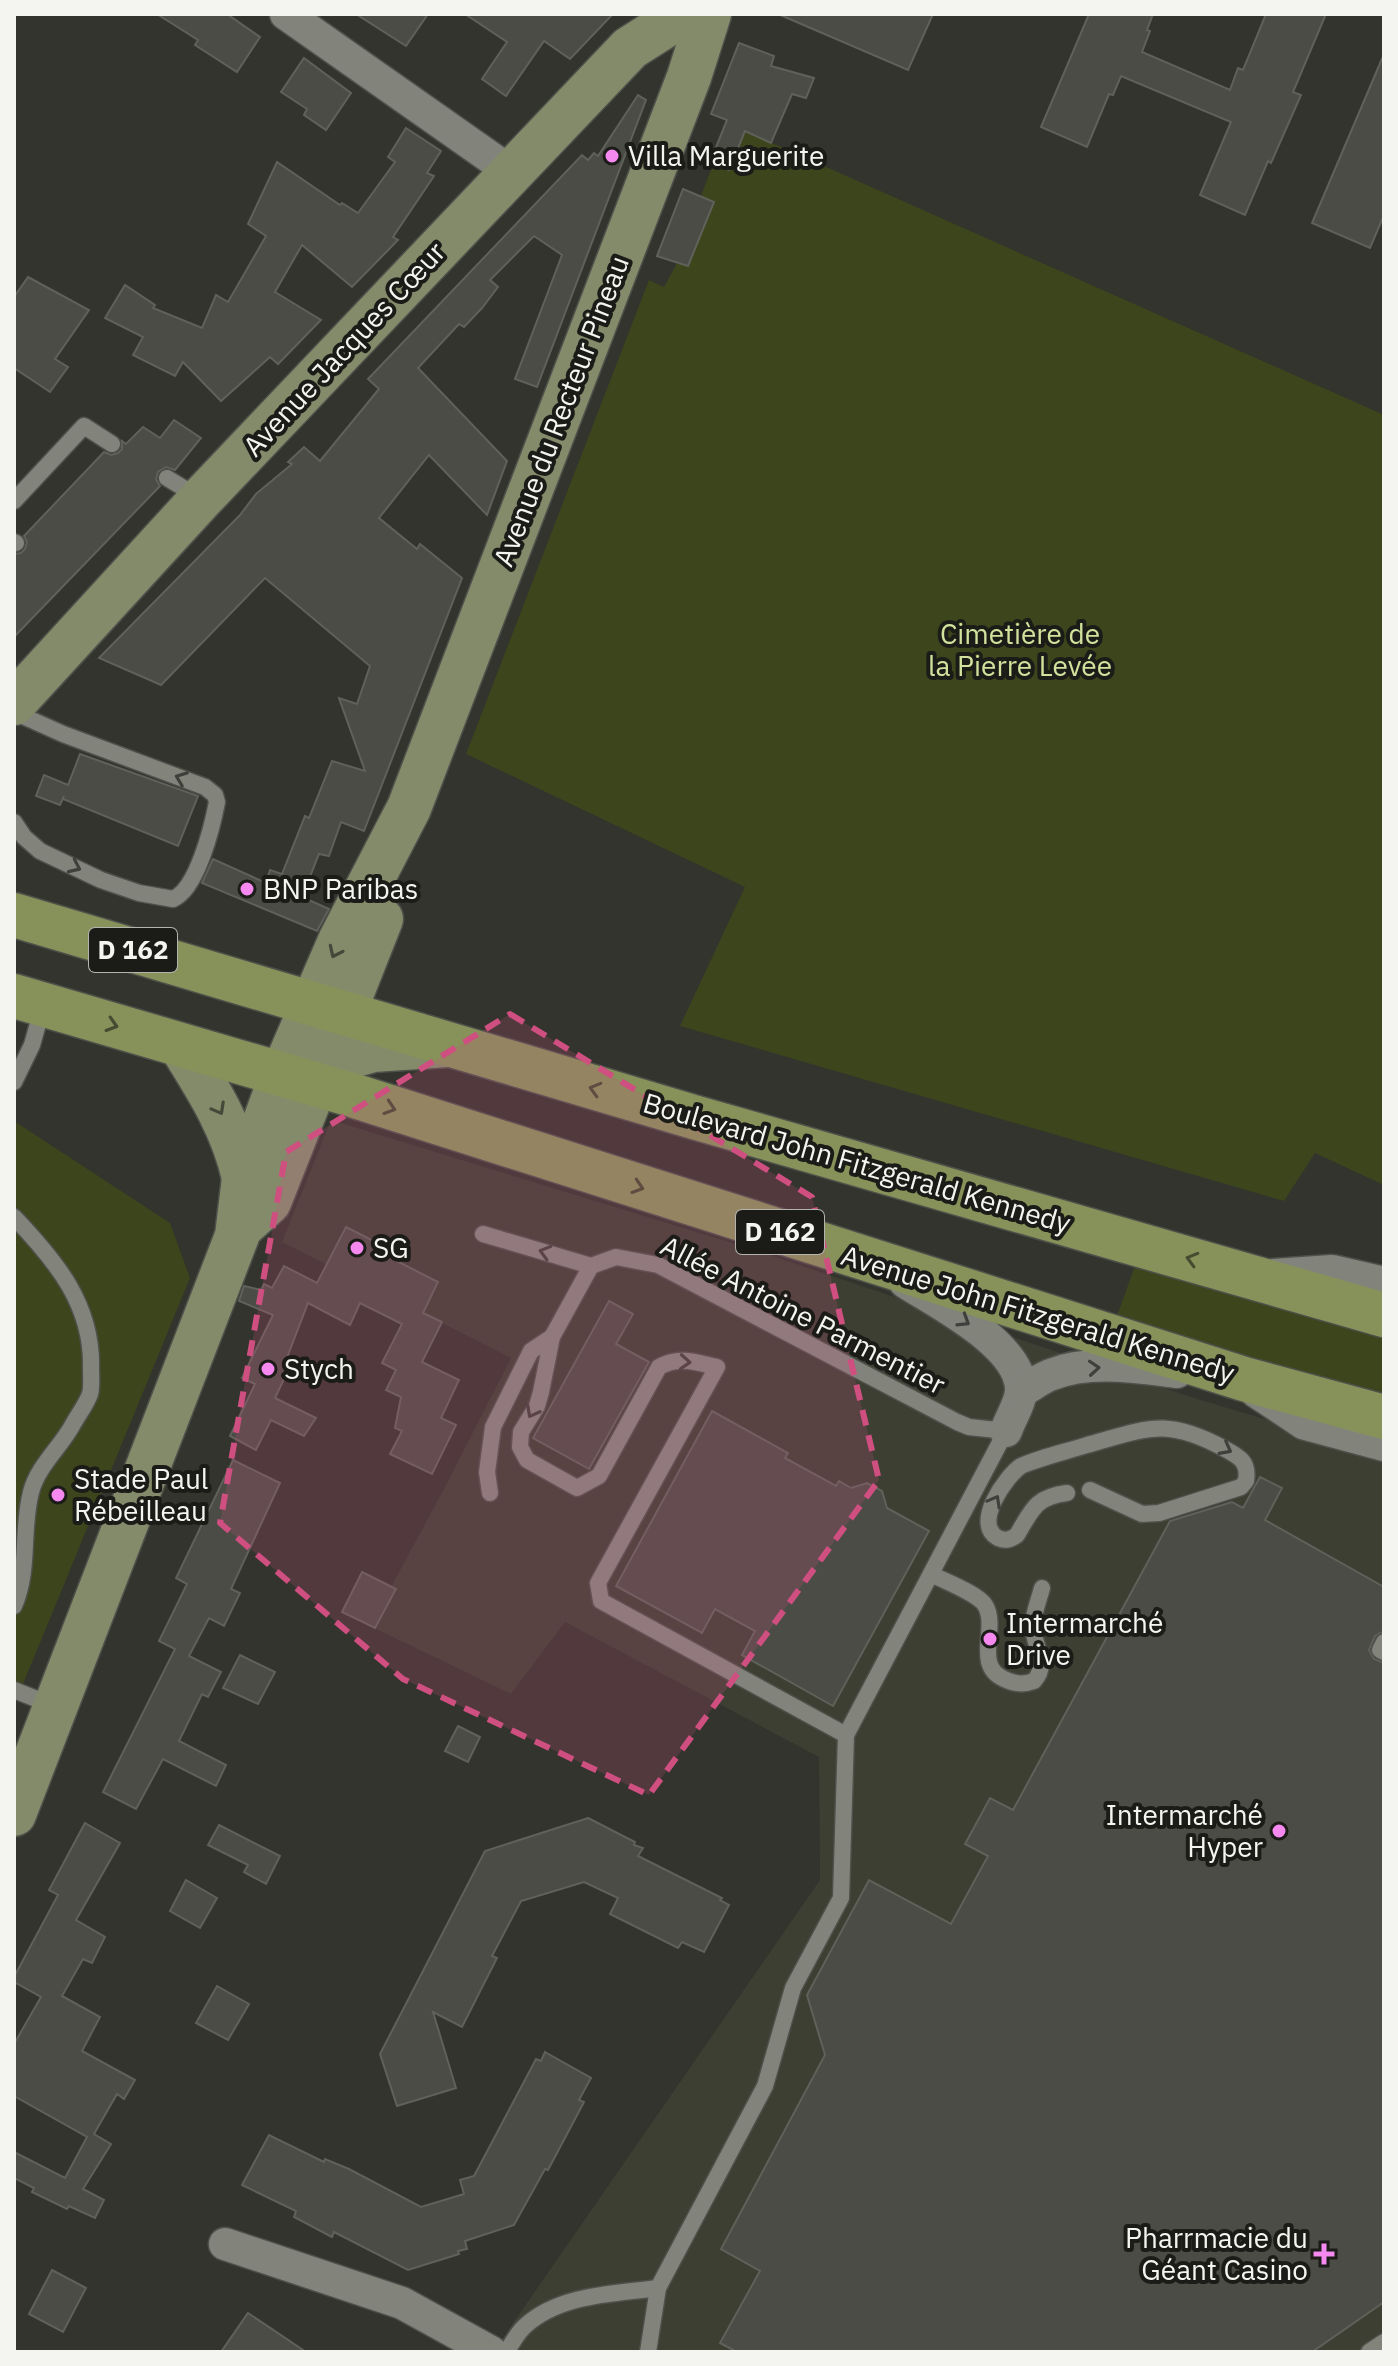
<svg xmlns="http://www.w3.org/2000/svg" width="1398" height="2366" font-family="'IBM Plex Sans',sans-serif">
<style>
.built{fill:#3c3f32}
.green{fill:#3d451d}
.building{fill:#4a4c45;stroke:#5f615a;stroke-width:2}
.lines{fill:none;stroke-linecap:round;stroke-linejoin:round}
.service-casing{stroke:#4e504a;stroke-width:19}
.minor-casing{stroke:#4e504a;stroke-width:35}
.tertiary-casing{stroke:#4e504a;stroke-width:43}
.secondary-casing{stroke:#4e504a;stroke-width:47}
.primary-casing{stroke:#4e504a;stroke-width:47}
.service{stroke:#82847c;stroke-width:16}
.minor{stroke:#82847c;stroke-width:32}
.tertiary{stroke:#82847c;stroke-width:40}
.secondary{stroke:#848b6b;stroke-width:44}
.primary{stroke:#87925a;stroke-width:44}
.oneway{stroke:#3f403b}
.oneway2{stroke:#454839}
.oneway3{stroke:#464b32}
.marked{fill:#ce4f80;fill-opacity:0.2;stroke:#ce4f80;stroke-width:6;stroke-dasharray:16 10;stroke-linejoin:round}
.poi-dot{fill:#f589ef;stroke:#1b1b18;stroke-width:3}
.labels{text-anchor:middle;stroke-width:8;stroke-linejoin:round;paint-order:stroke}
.shield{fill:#1b1b18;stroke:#b3b4af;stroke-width:2}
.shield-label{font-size:26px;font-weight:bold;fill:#f4f5f0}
.poi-label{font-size:28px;fill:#f4f5f0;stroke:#1b1b18;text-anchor:start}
.street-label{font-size:28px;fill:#f4f5f0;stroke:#1b1b18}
.park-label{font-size:28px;fill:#d2e29c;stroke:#1b1b18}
</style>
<rect width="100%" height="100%" fill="#32342d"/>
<!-- built -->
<path class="built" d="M 331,1120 L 752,1249 L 1188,1396 L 1384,1455 L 1384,2352 L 493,2352 L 820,1880 L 819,1757 L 565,1622 L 511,1694 L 370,1626 L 446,1485 L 511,1358 L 282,1242 Z"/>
<!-- green -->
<g class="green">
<path d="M 745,131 L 1384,415 L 1384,1185 L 1315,1153 L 1284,1201 L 680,1026 L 745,887 L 466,754 L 649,280 L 664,287 L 677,263 L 688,266 L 714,202 L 701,196 L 713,164 L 729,170 Z"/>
<path d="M 14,1121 L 170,1223 L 190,1278 L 14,1706 Z"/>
<path d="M 1135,1266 L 1384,1328 L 1384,1405 L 1114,1324 Z"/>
</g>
<!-- building -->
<g class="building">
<path d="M 157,14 L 227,14 L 260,37 L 237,72 L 195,45 L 198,40 Z"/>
<path d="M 356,14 L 428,14 L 406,46 Z"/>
<path d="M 465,14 L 613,14 L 570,59 L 544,41 L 506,96 L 482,79 L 507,42 Z"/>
<path d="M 778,14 L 933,14 L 908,70 Z"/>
<path d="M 1089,14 L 1153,14 L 1147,30 L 1150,31 L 1142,52 L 1230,90 L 1238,68 L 1243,70 L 1266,14 L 1326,14 L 1293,92 L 1301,95 L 1271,163 L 1268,161 L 1245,215 L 1200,195 L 1231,122 L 1121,76 L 1113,95 L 1109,94 L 1087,147 L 1041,127 Z"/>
<path d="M 739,43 L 774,56 L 771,66 L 814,78 L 806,98 L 792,94 L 771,143 L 745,131 L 729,170 L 710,162 L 727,120 L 711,114 Z"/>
<path d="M 1384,54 L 1384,215 L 1370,248 L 1312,223 Z"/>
<path d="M 304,58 L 351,93 L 326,130 L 304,115 L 307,109 L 281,92 Z"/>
<path d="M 638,95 L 646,100 L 537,387 L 515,379 L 562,255 L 534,236 L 490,280 L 498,287 L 482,308 L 464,327 L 459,324 L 418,368 L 507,461 L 487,515 L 429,455 L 379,518 L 417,549 L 420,544 L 462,578 L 364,831 L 341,822 L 329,856 L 319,854 L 302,897 L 329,909 L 317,931 L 202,883 L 213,859 L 266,883 L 270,870 L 282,874 L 305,816 L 309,818 L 332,761 L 365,771 L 339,698 L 357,704 L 370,666 L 265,578 L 161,685 L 99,658 L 240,515 L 256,494 L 292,464 L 288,462 L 304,447 L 320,461 L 379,389 L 368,379 L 582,155 L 588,160 L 594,153 L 598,156 Z"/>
<path d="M 406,128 L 441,151 L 427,173 L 434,176 L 393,237 L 398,240 L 352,287 L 302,245 L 275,292 L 321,320 L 278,364 L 270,357 L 221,401 L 183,362 L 175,376 L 133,355 L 143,337 L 105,318 L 125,285 L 155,305 L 153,308 L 202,328 L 216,295 L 228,302 L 266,236 L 248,224 L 277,162 L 340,205 L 342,203 L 358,213 L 395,162 L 388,157 Z"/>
<path d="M 683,189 L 714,202 L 688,266 L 657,256 Z"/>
<path d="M 28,277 L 89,310 L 55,359 L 68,367 L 50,392 L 14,368 L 14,297 Z"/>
<path d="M 174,420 L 201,438 L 175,470 L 166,467 L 158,472 L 156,479 L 160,486 L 14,637 L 14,554 L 21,553 L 25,549 L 27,542 L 24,536 L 104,452 L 111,455 L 118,453 L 122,449 L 122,441 L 126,444 L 143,427 L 160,438 Z"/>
<path d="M 80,754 L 198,796 L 178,846 L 63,799 L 64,796 L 60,805 L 36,796 L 44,775 L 68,785 Z"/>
<path d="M 346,1227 L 389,1249 L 385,1255 L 438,1282 L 423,1313 L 442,1322 L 422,1362 L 459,1380 L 441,1418 L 456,1425 L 432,1474 L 390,1454 L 402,1431 L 395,1428 L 401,1397 L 386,1390 L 396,1370 L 382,1363 L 402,1324 L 360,1303 L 350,1325 L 308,1303 L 288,1355 L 294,1358 L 275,1398 L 316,1418 L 304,1436 L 271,1420 L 256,1450 L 230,1436 L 255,1384 L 242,1378 L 273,1315 L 239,1301 L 244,1286 L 261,1290 L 264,1284 L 272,1288 L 284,1266 L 317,1283 Z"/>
<path d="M 609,1301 L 633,1314 L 616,1344 L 649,1362 L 589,1469 L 533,1438 Z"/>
<path d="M 712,1411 L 788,1453 L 785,1458 L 836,1486 L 839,1481 L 851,1488 L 867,1483 L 882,1491 L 887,1508 L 929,1531 L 833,1706 L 742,1655 L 755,1631 L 715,1609 L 702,1633 L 616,1586 Z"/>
<path d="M 233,1460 L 280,1483 L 231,1589 L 240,1593 L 224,1626 L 209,1618 L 189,1656 L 221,1672 L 208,1697 L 202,1694 L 179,1741 L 226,1765 L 216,1786 L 163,1759 L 136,1809 L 103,1792 L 175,1649 L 159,1641 L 187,1584 L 176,1578 Z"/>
<path d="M 1260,1477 L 1282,1488 L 1265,1520 L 1384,1587 L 1384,1631 L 1375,1636 L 1369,1650 L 1374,1659 L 1384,1663 L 1384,2302 L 1312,2352 L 737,2352 L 720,2343 L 760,2271 L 721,2249 L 825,2055 L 807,1995 L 869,1880 L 951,1924 L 988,1856 L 965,1844 L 990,1798 L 1013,1810 L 1170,1521 L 1232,1502 L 1243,1508 Z"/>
<path d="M 362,1572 L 396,1589 L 375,1628 L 342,1612 Z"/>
<path d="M 240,1655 L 275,1672 L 258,1704 L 223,1688 Z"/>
<path d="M 458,1726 L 480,1737 L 468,1762 L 445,1751 Z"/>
<path d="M 588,1818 L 635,1842 L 634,1845 L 643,1848 L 638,1856 L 722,1898 L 720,1900 L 729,1905 L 704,1952 L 682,1942 L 678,1948 L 610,1914 L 618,1898 L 584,1882 L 521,1901 L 492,1956 L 497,1958 L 462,2027 L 433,2012 L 456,2088 L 397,2106 L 380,2054 L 485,1851 Z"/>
<path d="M 85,1823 L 120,1843 L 76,1920 L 105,1937 L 92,1963 L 83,1959 L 62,1996 L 100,2017 L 82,2051 L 135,2080 L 124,2099 L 117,2094 L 94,2134 L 111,2144 L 83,2189 L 104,2200 L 95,2218 L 69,2206 L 67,2209 L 32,2192 L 34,2188 L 14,2178 L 14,2152 L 65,2178 L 87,2137 L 14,2096 L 14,2044 L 41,1997 L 14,1982 L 14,1977 L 58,1895 L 49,1890 Z"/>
<path d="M 219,1825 L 280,1856 L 266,1884 L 244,1872 L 248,1865 L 208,1845 Z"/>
<path d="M 186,1880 L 217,1898 L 200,1928 L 170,1911 Z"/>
<path d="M 217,1986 L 249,2004 L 228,2040 L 196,2023 Z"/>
<path d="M 545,2052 L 591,2078 L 579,2100 L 584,2102 L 548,2170 L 545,2169 L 514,2225 L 465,2241 L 467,2249 L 458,2251 L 459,2254 L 408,2270 L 334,2232 L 332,2237 L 294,2217 L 296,2211 L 242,2185 L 269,2135 L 324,2162 L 325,2159 L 349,2169 L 421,2207 L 464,2194 L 460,2180 L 474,2176 L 536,2059 L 541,2061 Z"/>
<path d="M 52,2270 L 86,2288 L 63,2332 L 29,2314 Z"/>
<path d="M 248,2313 L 306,2352 L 221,2352 Z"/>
</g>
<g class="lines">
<!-- service casing -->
<g class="service-casing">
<g id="service">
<path d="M 167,478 L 200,498"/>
<path d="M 14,501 L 84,426 L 112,444"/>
<path d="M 14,542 L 16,543"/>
<path d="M 14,712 L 63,734 L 205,787 L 215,795 L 217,802 C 212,828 197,889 173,899 L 139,893 L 101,880 L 40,851 L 24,837 L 14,822"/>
<path d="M 14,1082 L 32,1045 L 43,1006"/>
<path d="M 14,1217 C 56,1261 93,1305 91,1369 C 91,1377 92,1387 90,1394 C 86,1405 78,1415 72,1426 C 59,1449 38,1466 31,1492 C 21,1530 30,1570 14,1606"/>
<path d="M 483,1234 L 591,1266 L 616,1257 L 658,1265 L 957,1422 L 969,1427 L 1006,1431 L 846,1735 L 841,1898 L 793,1988 L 765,2086 L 658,2288 L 648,2352"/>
<path d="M 591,1266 L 552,1337 L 541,1392 L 537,1406 L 521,1432 L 520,1447 L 527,1460 L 577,1488 L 599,1476 L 659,1367 C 679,1356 695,1362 717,1367 L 598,1583 L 601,1601 L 846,1735"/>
<path d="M 490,1493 L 487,1472 L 493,1427 L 531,1351 L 552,1337"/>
<path d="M 1067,1493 C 1035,1497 1032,1510 1017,1535 C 1010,1540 1006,1541 998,1538 C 972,1524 1006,1476 1021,1466 C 1042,1457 1065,1452 1087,1445 C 1148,1428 1166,1417 1225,1449 C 1240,1457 1249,1462 1246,1481 L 1241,1487 L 1159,1513 L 1142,1514 L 1090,1490"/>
<path d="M 931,1574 C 944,1581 977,1593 985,1605 C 999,1628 973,1665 1004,1679 C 1015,1684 1023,1685 1034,1681 C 1050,1664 1033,1645 1033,1626 C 1033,1613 1039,1600 1042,1588"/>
<path d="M 1384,1642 L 1380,1650 L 1384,1652"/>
<path d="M 14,1690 L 54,1706"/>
<path d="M 506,2352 C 512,2344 517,2333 525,2326 C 560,2294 614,2294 658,2288"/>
<path d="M 1369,2352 L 1384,2342"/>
</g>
</g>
<!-- minor casing -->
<g class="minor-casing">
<g id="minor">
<path d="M 286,14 L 511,172"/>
<path d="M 905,1282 C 939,1304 1021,1345 1021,1390 C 1021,1402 1010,1419 1006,1431"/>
<path d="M 1022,1391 C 1031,1386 1040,1379 1050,1375 C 1089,1359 1136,1367 1177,1372"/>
<path d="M 225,2244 L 402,2303 L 491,2352"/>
</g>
</g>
<!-- tertiary casing -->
<g class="tertiary-casing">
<g id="tertiary">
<path d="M 1274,1279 L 1332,1275 L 1384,1287"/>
<path d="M 1258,1388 L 1306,1420 L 1384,1441"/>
</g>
</g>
<!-- secondary casing -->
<g class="secondary-casing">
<g id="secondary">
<path d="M 14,703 L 201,499 L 630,48 L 671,22 L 690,14"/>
<path d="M 181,1046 C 208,1089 233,1128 244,1178"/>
<path d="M 305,1069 L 373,1050 L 447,1045"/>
<path d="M 239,1229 L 269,1202 L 381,919"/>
<path d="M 14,1814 L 237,1236 L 244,1178 L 282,1075 L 340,941 L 409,808 L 689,77 L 709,14"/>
</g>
</g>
<!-- primary casing -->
<g class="primary-casing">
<g id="primary">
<path d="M 14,915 L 697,1118 L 1384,1315"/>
<path d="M 14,996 L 352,1095 L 1244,1379 L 1384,1417"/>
</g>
</g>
<!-- service -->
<use href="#service" class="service"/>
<!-- minor -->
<use href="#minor" class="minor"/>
<!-- tertiary -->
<use href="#tertiary" class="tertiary"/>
<!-- secondary -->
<use href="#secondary" class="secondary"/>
<!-- primary -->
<use href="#primary" class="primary"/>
</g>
<!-- one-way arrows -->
<defs><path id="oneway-chevron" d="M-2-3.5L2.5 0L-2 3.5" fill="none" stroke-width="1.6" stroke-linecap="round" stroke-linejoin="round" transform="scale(2)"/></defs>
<g class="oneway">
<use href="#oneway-chevron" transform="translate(181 778) rotate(-159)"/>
<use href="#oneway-chevron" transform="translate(75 867) rotate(25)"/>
<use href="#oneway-chevron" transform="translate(545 1252) rotate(-164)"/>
<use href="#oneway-chevron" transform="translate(964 1321) rotate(32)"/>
<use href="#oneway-chevron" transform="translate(685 1362) rotate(4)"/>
<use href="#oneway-chevron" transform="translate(1094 1368) rotate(-4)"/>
<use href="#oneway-chevron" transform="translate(532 1412) rotate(118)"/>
<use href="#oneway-chevron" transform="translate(1226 1449) rotate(28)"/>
<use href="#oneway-chevron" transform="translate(995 1501) rotate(-61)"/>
</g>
<g class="oneway2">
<use href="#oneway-chevron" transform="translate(335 952) rotate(115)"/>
<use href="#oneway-chevron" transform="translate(219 1109) rotate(61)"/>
</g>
<g class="oneway3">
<use href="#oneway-chevron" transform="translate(112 1025) rotate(17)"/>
<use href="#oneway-chevron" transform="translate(595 1089) rotate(-164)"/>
<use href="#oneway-chevron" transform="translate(390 1108) rotate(18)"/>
<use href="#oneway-chevron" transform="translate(638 1187) rotate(18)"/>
<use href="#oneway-chevron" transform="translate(1192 1259) rotate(-164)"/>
</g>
<!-- marked area -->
<path class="marked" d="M 510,1014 L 812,1197 L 879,1480 L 649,1795 L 403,1679 L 220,1523 L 286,1152 Z"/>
<!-- markers -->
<g class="poi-dot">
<circle cx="612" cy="156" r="8"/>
<circle cx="247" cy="889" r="8"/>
<circle cx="357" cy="1248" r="8"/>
<circle cx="268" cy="1369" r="8"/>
<circle cx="58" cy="1495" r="8"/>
<circle cx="990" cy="1639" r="8"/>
<circle cx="1279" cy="1831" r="8"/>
<path d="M1320 2242h8v8h8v8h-8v8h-8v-8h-8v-8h8z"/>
</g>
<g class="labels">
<!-- shield labels -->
<g class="shield">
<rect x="89" y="928" width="88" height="44" rx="6"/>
<rect x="736" y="1210" width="88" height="44" rx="6"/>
</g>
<g class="shield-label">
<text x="133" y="959">D 162</text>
<text x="780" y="1241">D 162</text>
</g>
<!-- poi labels -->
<g class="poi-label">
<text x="628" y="166">Villa Marguerite</text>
<text x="263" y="899">BNP Paribas</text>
<text x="373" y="1258">SG</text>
<text x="284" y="1379">Stych</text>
<text x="74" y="1489">Stade Paul<tspan x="74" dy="32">Rébeilleau</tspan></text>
<text x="1006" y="1633">Intermarché<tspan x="1006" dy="32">Drive</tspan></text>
<text x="1263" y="1825" text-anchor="end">Intermarché<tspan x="1263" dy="32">Hyper</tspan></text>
<text x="1308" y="2248" text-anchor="end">Pharrmacie du<tspan x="1308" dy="32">Géant Casino</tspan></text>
</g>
<!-- street labels -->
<g class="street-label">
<text transform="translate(344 349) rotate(-47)" y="10">Avenue Jacques Cœur</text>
<text transform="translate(561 411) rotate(-69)" y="10">Avenue du Recteur Pineau</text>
<text transform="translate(857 1163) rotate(16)" y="10">Boulevard John Fitzgerald Kennedy</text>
<text transform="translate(1038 1314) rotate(17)" y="10">Avenue John Fitzgerald Kennedy</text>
<text transform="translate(803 1315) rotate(27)" y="10">Allée Antoine Parmentier</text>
</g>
<!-- park labels -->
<g class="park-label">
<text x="1020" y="644">Cimetière de<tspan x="1020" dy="32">la Pierre Levée</tspan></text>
</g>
</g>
<!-- border -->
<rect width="1398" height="2366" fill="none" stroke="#f4f5f0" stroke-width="32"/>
</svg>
